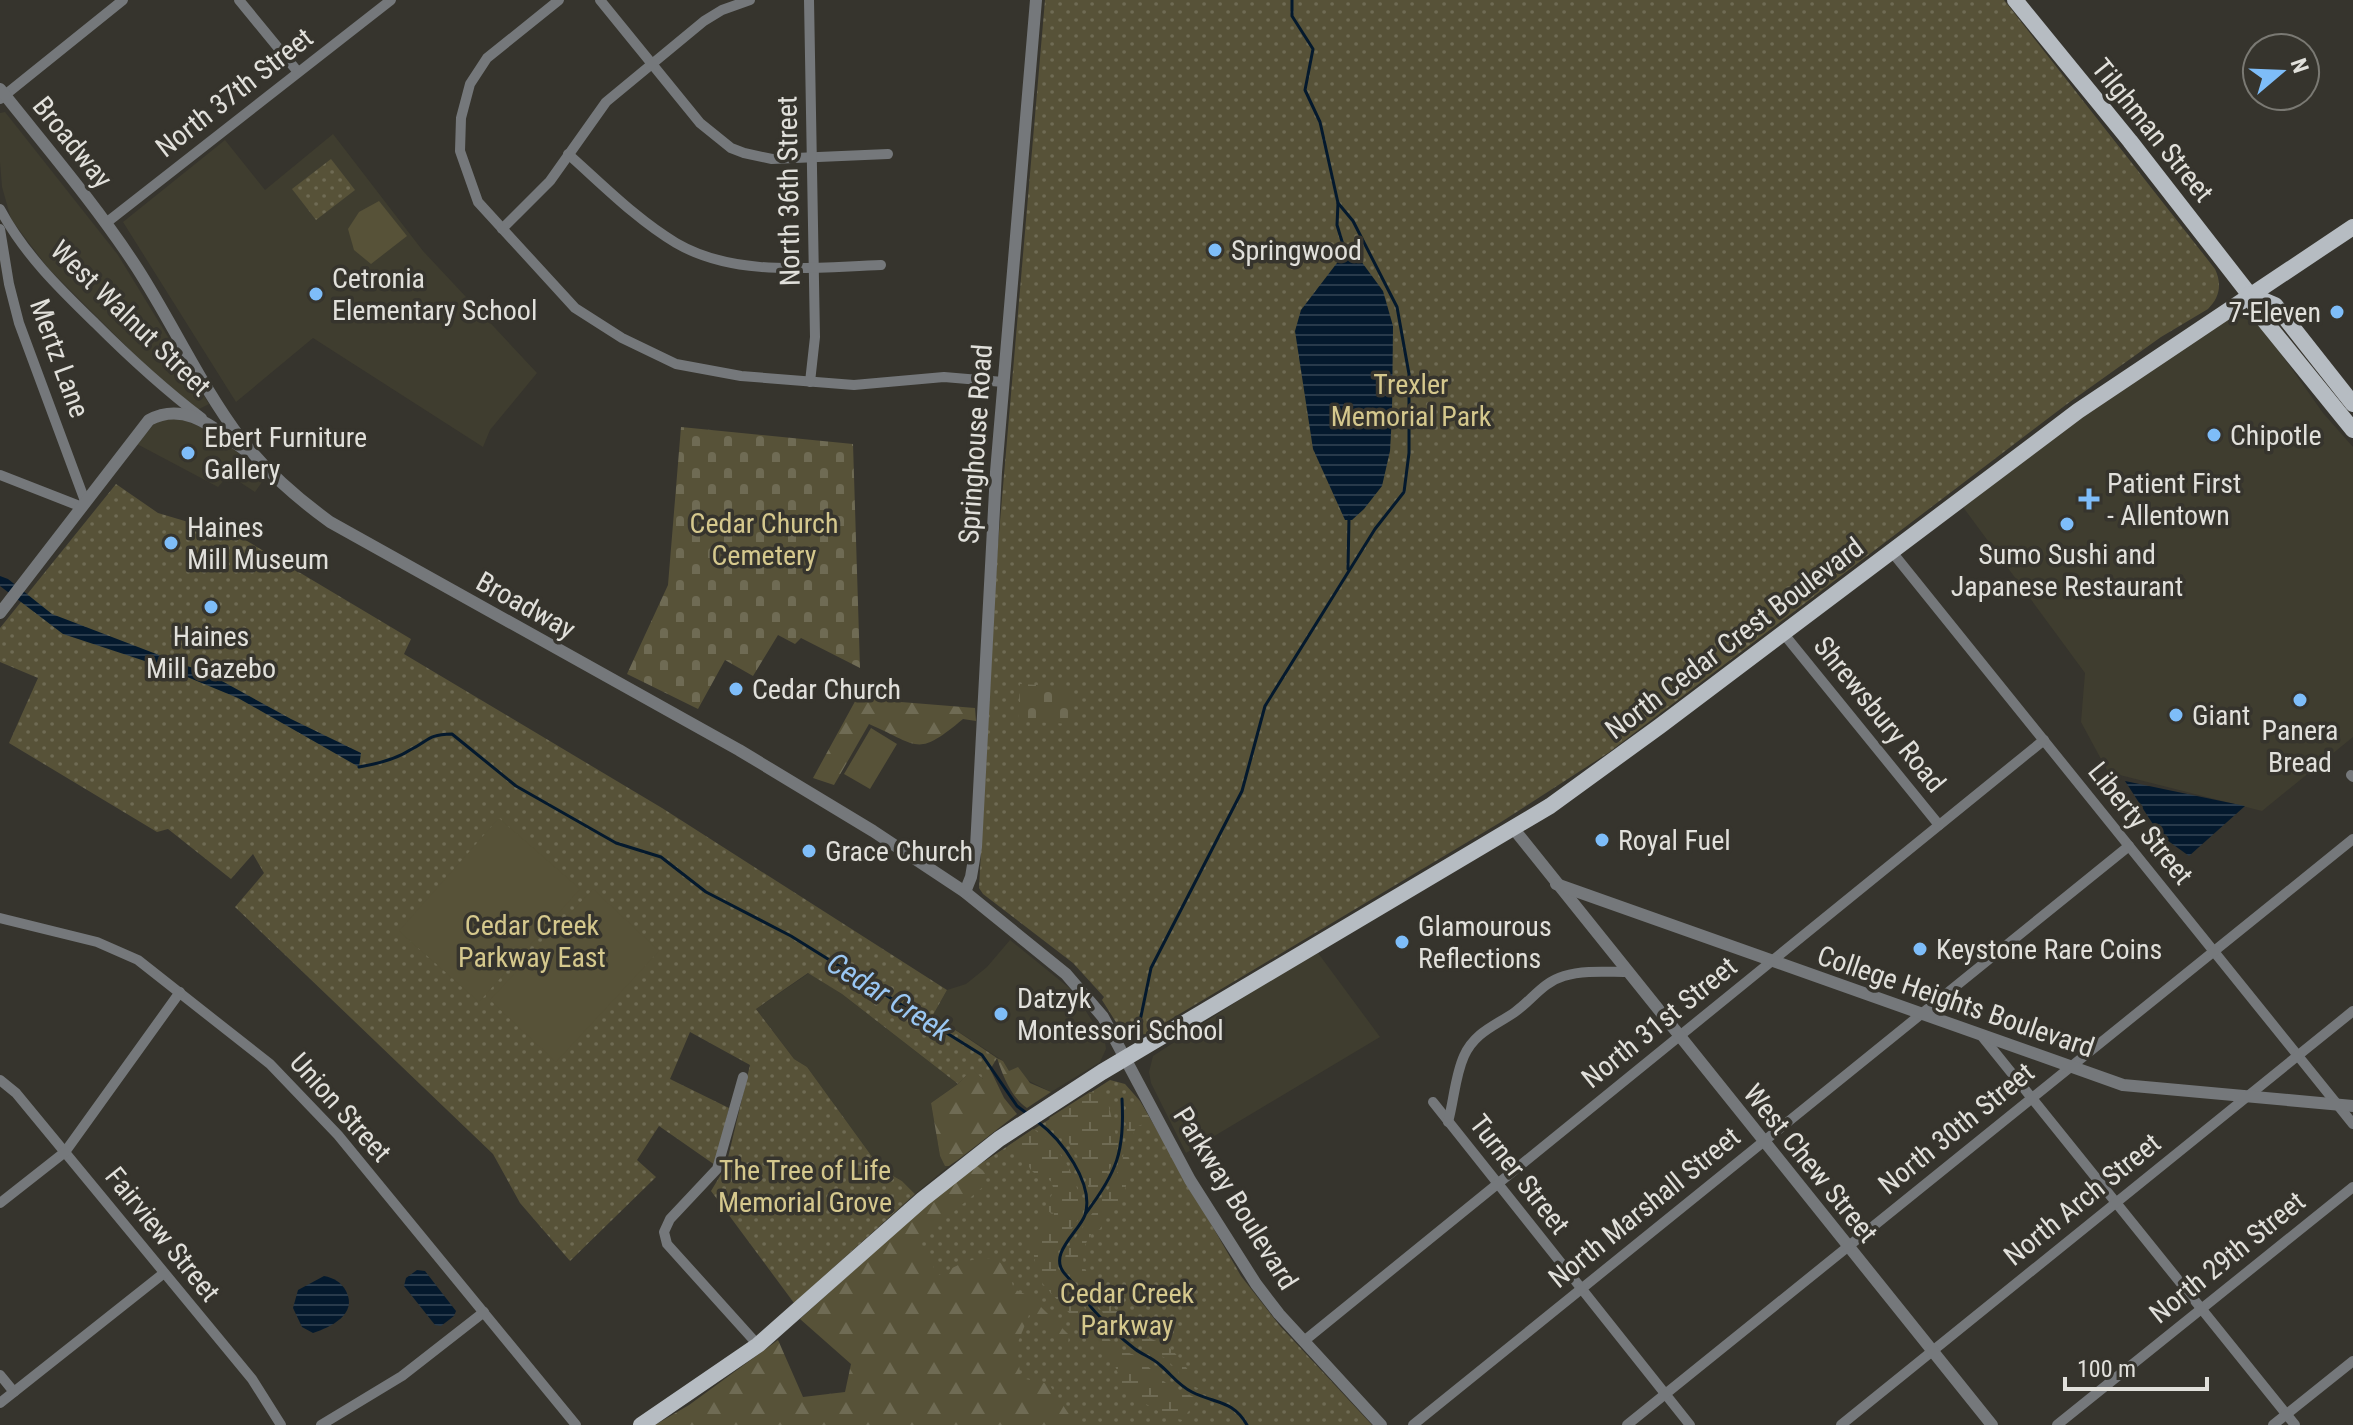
<svg xmlns="http://www.w3.org/2000/svg" width="2353" height="1425" font-family="'Roboto Condensed',sans-serif">
<style>
.built{fill:#3f3d2f}
.green{fill:url(#green-dots)}
.forest{fill:url(#forest-firs)}
.wetland{fill:url(#wetland-marsh)}
.cemetery{fill:url(#cemetery-stones)}
.pitch{fill:#575238}
.water{fill:url(#water-rules)}
.lines{fill:none;stroke-linecap:round;stroke-linejoin:round}
.stream{stroke:#04192d;stroke-width:3}
.minor{stroke:#75787b;stroke-width:10}
.tertiary{stroke:#75787b;stroke-width:12}
.primary{stroke:#b6bcc2;stroke-width:16}
.poi-dot{fill:#7ebdf9;stroke:#36342d;stroke-width:3}
.labels{text-anchor:middle;stroke-width:7;stroke-linejoin:round;paint-order:stroke}
.street-label{font-size:28px;fill:#e1e0db;stroke:#36342d}
.poi-label{font-size:28px;fill:#e1e0db;stroke:#36342d;text-anchor:start}
.park-label{font-size:28px;fill:#d5c88d;stroke:#36342d}
.water-label{font-size:30px;font-style:italic;fill:#9ac7f3;stroke:#36342d}
</style>
<defs>
<pattern id="green-dots" width="8" height="8" patternUnits="userSpaceOnUse" patternTransform="scale(2)"><rect width="8" height="8" fill="#575238"/><path d="M2 2h.1M6 6h.1" fill="none" stroke="#6f6b54" stroke-width="1.8" stroke-linecap="round"/></pattern>
<pattern id="forest-firs" width="22" height="20" patternUnits="userSpaceOnUse" patternTransform="scale(2)"><rect width="22" height="20" fill="#575238"/><path d="M5 1l3.5 6h-7zM16 11l3.5 6h-7z" fill="#6f6b54"/></pattern>
<pattern id="wetland-marsh" width="20" height="14" patternUnits="userSpaceOnUse" patternTransform="scale(2)"><rect width="20" height="14" fill="#575238"/><path d="M1 5h8M5 5V1M11 12h8M15 12V8" fill="none" stroke="#6f6b54"/></pattern>
<pattern id="cemetery-stones" width="16" height="16" patternUnits="userSpaceOnUse" patternTransform="scale(2)"><rect width="16" height="16" fill="#575238"/><path d="M2 7V4a2 2 0 0 1 4 0v3zM10 15v-3a2 2 0 0 1 4 0v3z" fill="#6f6b54"/></pattern>
<pattern id="water-rules" width="6" height="5" patternUnits="userSpaceOnUse" patternTransform="scale(2)"><rect width="6" height="5" fill="#04192d"/><path d="M0 2.5h6" fill="none" stroke="#283a4b"/></pattern>
</defs>
<rect width="100%" height="100%" fill="#36342d"/>
<!-- built -->
<g class="built">
<path d="M 5,112 L 118,255 L 209,404 L 197,410 L 151,371 L 48,268 L 11,219 L 2,187 L 0,162 L 0,113 Z"/>
<path d="M 333,134 L 423,251 L 537,373 L 490,430 L 483,447 L 313,338 L 236,402 L 123,222 L 225,140 L 265,190 Z"/>
<path d="M 2242,317 L 2262,327 L 2323,413 L 2353,447 L 2353,737 L 2262,811 L 2108,772 L 2081,722 L 2085,673 L 1963,507 L 2126,384 L 2223,321 Z"/>
<path d="M 166,418 L 182,419 L 212,432 L 267,475 L 255,492 L 229,475 L 218,487 L 137,444 L 155,423 Z"/>
<path d="M 1010,940 L 1073,991 L 1105,1041 L 1106,1049 L 1100,1062 L 1051,1092 L 1009,1071 L 1003,1061 L 933,1015 L 947,990 L 966,984 L 987,967 Z"/>
<path d="M 1318,953 L 1380,1037 L 1186,1153 L 1151,1083 L 1149,1072 L 1153,1056 L 1264,984 Z"/>
<path d="M 809,973 L 842,994 L 958,1084 L 931,1103 L 940,1156 L 945,1165 L 949,1166 L 915,1194 L 902,1181 L 881,1169 L 807,1067 L 794,1059 L 756,1009 Z"/>
</g>
<!-- green -->
<g class="green">
<path d="M 1045,0 L 2004,0 L 2215,269 C 2222,284 2220,297 2208,309 L 2161,337 L 2067,404 L 1608,753 L 1501,822 L 1146,1034 L 1131,1036 L 1119,1027 L 1102,1000 L 1104,997 L 1073,963 L 983,894 L 979,888 L 997,556 Z"/>
<path d="M 331,159 L 355,190 L 316,220 L 292,189 Z"/>
<path d="M 116,484 L 158,513 L 242,538 L 411,639 L 404,654 L 662,808 L 947,990 L 933,1015 L 997,1058 L 984,1080 L 972,1070 L 958,1084 L 842,994 L 808,973 L 756,1009 L 794,1059 L 807,1067 L 881,1169 L 902,1181 L 915,1194 L 794,1303 L 711,1191 L 726,1166 L 750,1065 L 690,1032 L 670,1079 L 729,1108 L 715,1165 L 659,1126 L 637,1160 L 656,1177 L 570,1261 L 520,1203 L 493,1154 L 235,907 L 264,873 L 253,854 L 231,879 L 168,829 L 157,832 L 9,743 L 38,678 L 0,662 L 0,628 Z"/>
<path d="M 1110,1080 L 1125,1084 L 1140,1101 L 1241,1276 L 1280,1326 L 1372,1425 L 1047,1425 L 908,1248 L 977,1166 Z"/>
</g>
<!-- forest -->
<g class="forest">
<path d="M 864,685 L 901,702 L 975,708 L 976,721 L 963,719 C 916,758 920,746 869,724 L 834,785 L 813,778 Z"/>
<path d="M 997,1058 L 1003,1061 L 1009,1071 L 1018,1067 L 1030,1083 L 1051,1092 L 1027,1108 C 1011,1097 1003,1076 997,1058 Z"/>
<path d="M 972,1069 L 983,1079 L 990,1069 L 1004,1098 L 1017,1114 L 959,1159 L 949,1166 L 945,1166 L 940,1156 L 931,1103 L 958,1084 Z"/>
<path d="M 977,1166 L 986,1173 L 984,1186 L 917,1243 L 939,1275 C 957,1265 992,1245 1007,1270 C 1010,1275 1012,1283 1014,1289 L 1031,1297 L 1069,1335 L 1068,1343 C 1052,1340 1046,1319 1029,1315 L 1016,1347 L 1021,1378 L 1049,1384 L 1076,1425 L 655,1425 L 689,1405 L 778,1340 L 803,1397 L 845,1392 L 851,1364 L 800,1319 L 934,1198 Z"/>
</g>
<!-- wetland -->
<g class="wetland">
<path d="M 1090,1092 L 1106,1095 L 1118,1144 L 1116,1157 L 1095,1196 L 1089,1199 C 1090,1167 1069,1141 1049,1118 Z"/>
<path d="M 1138,1104 L 1142,1105 L 1160,1137 L 1154,1135 L 1145,1124 L 1137,1126 C 1131,1135 1133,1144 1127,1154 L 1130,1160 L 1124,1198 L 1107,1213 L 1100,1229 C 1092,1231 1091,1235 1087,1241 C 1081,1252 1082,1267 1090,1277 C 1093,1280 1097,1282 1099,1285 C 1110,1303 1122,1320 1140,1333 C 1150,1340 1164,1342 1173,1351 C 1177,1354 1201,1387 1202,1390 L 1182,1381 L 1178,1371 L 1165,1358 L 1137,1343 L 1124,1327 L 1106,1321 L 1102,1311 L 1087,1295 L 1081,1280 L 1069,1273 L 1065,1259 L 1066,1252 L 1108,1190 L 1122,1164 L 1130,1109 Z"/>
<path d="M 1033,1129 C 1064,1149 1076,1176 1083,1212 L 1057,1251 L 1056,1273 L 1077,1293 L 1085,1309 L 1114,1345 L 1139,1358 L 1167,1384 L 1198,1399 L 1182,1420 L 1167,1416 L 1125,1392 L 1114,1363 L 1043,1284 L 1037,1272 L 1032,1245 L 1043,1215 L 1054,1216 L 1054,1213 L 1044,1211 L 1054,1190 L 1051,1181 C 1045,1178 1037,1176 1032,1171 C 1025,1163 1029,1155 1015,1155 L 1008,1146 Z"/>
</g>
<!-- cemetery -->
<g class="cemetery">
<path d="M 681,427 L 853,444 L 860,668 L 801,638 L 795,644 L 778,635 L 753,676 L 725,660 L 698,709 L 627,674 L 668,585 Z"/>
<path d="M 1020,684 L 1073,687 L 1071,724 L 1018,721 Z"/>
</g>
<!-- pitch -->
<g class="pitch">
<path d="M 379,201 L 407,236 L 371,264 L 354,250 L 348,229 L 359,212 Z"/>
<path d="M 871,728 L 897,744 L 870,789 L 844,774 Z"/>
<path d="M 499,818 L 580,889 L 479,1002 L 399,931 Z"/>
<path d="M 593,889 L 659,951 L 556,1062 L 490,1000 Z"/>
</g>
<!-- water -->
<g class="water">
<path d="M 1358,257 L 1383,291 L 1393,326 L 1392,415 L 1390,451 L 1382,486 L 1364,509 L 1352,520 L 1345,520 L 1313,449 L 1295,331 L 1301,310 L 1340,259 Z"/>
<path d="M 0,576 L 8,579 L 52,614 L 211,675 L 291,719 L 361,753 L 359,767 L 238,698 L 163,667 L 63,634 L 0,586 Z"/>
<path d="M 2125,781 L 2245,806 L 2189,856 L 2160,835 Z"/>
<path d="M 417,1270 L 425,1271 L 456,1311 L 454,1316 L 441,1326 L 435,1325 L 404,1286 L 406,1278 Z"/>
<path d="M 324,1276 C 334,1278 341,1282 346,1291 C 358,1314 331,1327 313,1333 L 302,1327 L 293,1308 L 298,1290 Z"/>
</g>
<g class="lines">
<!-- stream -->
<g class="stream">
<path d="M 1338,203 L 1337,225 L 1348,261"/>
<path d="M 1348,569 L 1349,517"/>
<path d="M 359,767 C 377,764 395,760 410,750 C 431,739 427,735 452,734 L 516,786 L 616,843 L 661,857 L 706,892 L 791,936 L 982,1055 L 1017,1106 L 1029,1115"/>
<path d="M 1140,1021 L 1151,968 L 1242,791 L 1265,706 L 1375,529 L 1404,492 L 1409,453 L 1409,374 L 1397,307 L 1353,221 L 1338,203 L 1320,122 L 1305,90 L 1313,49 L 1292,16 L 1292,0"/>
<path d="M 1038,1122 C 1061,1139 1095,1184 1085,1215 C 1079,1232 1047,1254 1065,1274 C 1077,1287 1086,1303 1099,1316 C 1109,1327 1122,1339 1135,1349 C 1143,1355 1153,1358 1160,1365 C 1172,1375 1178,1385 1192,1392 C 1216,1404 1233,1400 1247,1425"/>
<path d="M 1086,1213 C 1117,1172 1125,1151 1122,1099"/>
</g>
<!-- minor -->
<g class="minor">
<path d="M 239,0 L 298,72"/>
<path d="M 559,0 L 487,58 L 470,84 L 461,118 L 460,151 L 478,202 L 575,308 L 622,338 L 676,364 L 741,376 L 854,385 L 944,377 L 1003,382"/>
<path d="M 600,0 L 700,123 L 731,148 L 744,153 L 772,159 L 888,154"/>
<path d="M 809,0 L 815,337 L 810,382"/>
<path d="M 0,99 L 123,0"/>
<path d="M 568,154 C 603,185 636,219 676,243 C 736,278 815,267 881,265"/>
<path d="M 0,209 C 24,254 59,288 95,323 C 129,357 164,389 202,418"/>
<path d="M 106,223 L 391,0"/>
<path d="M 0,229 L 9,284 L 19,323 L 85,501"/>
<path d="M 502,229 L 550,181 L 606,102 L 704,21 L 722,10 L 750,0"/>
<path d="M 0,475 L 82,507"/>
<path d="M 1892,552 L 2353,1124"/>
<path d="M 1783,633 L 1939,825"/>
<path d="M 2351,775 L 2353,777"/>
<path d="M 0,918 L 97,942 L 138,960 L 270,1064 L 338,1135 L 576,1425"/>
<path d="M 1981,1035 L 2295,1425"/>
<path d="M 743,1077 L 717,1169 L 670,1219 L 664,1232 L 667,1244 L 758,1345"/>
<path d="M 0,1080 L 16,1093 L 252,1379 L 281,1425"/>
<path d="M 1433,1102 L 1690,1425"/>
<path d="M 1448,1122 C 1454,1100 1455,1076 1464,1056 C 1475,1032 1495,1026 1515,1012 C 1532,1000 1543,982 1564,976 C 1584,970 1606,972 1626,972"/>
<path d="M 0,1203 L 65,1152 L 180,992"/>
<path d="M 1304,1341 L 2044,740"/>
<path d="M 0,1375 L 14,1392"/>
<path d="M 0,1403 L 164,1273"/>
<path d="M 321,1425 L 402,1376 L 484,1312"/>
<path d="M 1413,1425 L 2129,846"/>
<path d="M 1627,1425 L 2353,839"/>
<path d="M 1841,1425 L 2353,1011"/>
<path d="M 2057,1425 L 2353,1187"/>
<path d="M 2273,1425 L 2353,1361"/>
</g>
<!-- tertiary -->
<g class="tertiary">
<path d="M 0,89 C 47,148 96,205 137,268 C 173,324 201,386 241,439 C 266,471 297,498 330,522 L 739,750 L 873,831 L 965,892 L 1066,974 L 1103,1017 L 1190,1180 L 1256,1284 L 1279,1314 L 1381,1425"/>
<path d="M 0,613 L 149,420 C 186,400 216,430 245,450"/>
<path d="M 1513,828 L 1992,1425"/>
<path d="M 1556,884 L 2123,1085 L 2353,1106"/>
<path d="M 965,892 L 971,877 L 976,847 L 996,472 L 1036,0"/>
</g>
<!-- primary -->
<g class="primary">
<path d="M 2015,0 L 2130,141 L 2249,294 L 2259,314 L 2353,430"/>
<path d="M 2249,294 L 2275,305 L 2353,404"/>
<path d="M 641,1425 L 758,1345 L 923,1199 L 999,1139 L 1102,1072 L 1550,806 L 1660,726 L 2078,411 L 2353,227"/>
</g>
</g>
<!-- markers -->
<g class="poi-dot">
<circle cx="1215" cy="250" r="8"/>
<circle cx="316" cy="294" r="8"/>
<circle cx="2337" cy="312" r="8"/>
<circle cx="2214" cy="435" r="8"/>
<circle cx="188" cy="453" r="8"/>
<path d="M2085 487h8v8h8v8h-8v8h-8v-8h-8v-8h8z"/>
<circle cx="2067" cy="524" r="8"/>
<circle cx="171" cy="543" r="8"/>
<circle cx="211" cy="607" r="8"/>
<circle cx="736" cy="689" r="8"/>
<circle cx="2300" cy="700" r="8"/>
<circle cx="2176" cy="715" r="8"/>
<circle cx="1602" cy="840" r="8"/>
<circle cx="809" cy="851" r="8"/>
<circle cx="1402" cy="942" r="8"/>
<circle cx="1920" cy="949" r="8"/>
<circle cx="1001" cy="1014" r="8"/>
</g>
<g class="labels">
<!-- street labels -->
<g class="street-label">
<text transform="translate(234 92) rotate(-38)" y="10">North 37th Street</text>
<text transform="translate(2153 130) rotate(51)" y="10">Tilghman Street</text>
<text transform="translate(73 142) rotate(51)" y="10">Broadway</text>
<text transform="translate(788 191) rotate(-91)" y="10">North 36th Street</text>
<text transform="translate(131 318) rotate(44)" y="10">West Walnut Street</text>
<text transform="translate(60 358) rotate(70)" y="10">Mertz Lane</text>
<text transform="translate(975 444) rotate(-86)" y="10">Springhouse Road</text>
<text transform="translate(526 605) rotate(29)" y="10">Broadway</text>
<text transform="translate(1734 638) rotate(-37)" y="10">North Cedar Crest Boulevard</text>
<text transform="translate(1880 714) rotate(51)" y="10">Shrewsbury Road</text>
<text transform="translate(2141 823) rotate(51)" y="10">Liberty Street</text>
<text transform="translate(1956 1001) rotate(19)" y="10">College Heights Boulevard</text>
<text transform="translate(1659 1022) rotate(-39)" y="10">North 31st Street</text>
<text transform="translate(341 1107) rotate(48)" y="10">Union Street</text>
<text transform="translate(1956 1128) rotate(-39)" y="10">North 30th Street</text>
<text transform="translate(1811 1163) rotate(51)" y="10">West Chew Street</text>
<text transform="translate(1520 1174) rotate(52)" y="10">Turner Street</text>
<text transform="translate(1236 1198) rotate(58)" y="10">Parkway Boulevard</text>
<text transform="translate(2082 1199) rotate(-39)" y="10">North Arch Street</text>
<text transform="translate(1644 1207) rotate(-39)" y="10">North Marshall Street</text>
<text transform="translate(163 1234) rotate(51)" y="10">Fairview Street</text>
<text transform="translate(2227 1257) rotate(-39)" y="10">North 29th Street</text>
</g>
<!-- poi labels -->
<g class="poi-label">
<text x="1231" y="260">Springwood</text>
<text x="332" y="288">Cetronia<tspan x="332" dy="32">Elementary School</tspan></text>
<text x="2321" y="322" text-anchor="end">7-Eleven</text>
<text x="2230" y="445">Chipotle</text>
<text x="204" y="447">Ebert Furniture<tspan x="204" dy="32">Gallery</tspan></text>
<text x="2107" y="493">Patient First<tspan x="2107" dy="32">- Allentown</tspan></text>
<text x="187" y="537">Haines<tspan x="187" dy="32">Mill Museum</tspan></text>
<text x="2067" y="564" text-anchor="middle">Sumo Sushi and<tspan x="2067" dy="32">Japanese Restaurant</tspan></text>
<text x="211" y="646" text-anchor="middle">Haines<tspan x="211" dy="32">Mill Gazebo</tspan></text>
<text x="752" y="699">Cedar Church</text>
<text x="2192" y="725">Giant</text>
<text x="2300" y="740" text-anchor="middle">Panera<tspan x="2300" dy="32">Bread</tspan></text>
<text x="1618" y="850">Royal Fuel</text>
<text x="825" y="861">Grace Church</text>
<text x="1418" y="936">Glamourous<tspan x="1418" dy="32">Reflections</tspan></text>
<text x="1936" y="959">Keystone Rare Coins</text>
<text x="1017" y="1008">Datzyk<tspan x="1017" dy="32">Montessori School</tspan></text>
</g>
<!-- park labels -->
<g class="park-label">
<text x="1411" y="394">Trexler<tspan x="1411" dy="32">Memorial Park</tspan></text>
<text x="764" y="533">Cedar Church<tspan x="764" dy="32">Cemetery</tspan></text>
<text x="532" y="935">Cedar Creek<tspan x="532" dy="32">Parkway East</tspan></text>
<text x="805" y="1180">The Tree of Life<tspan x="805" dy="32">Memorial Grove</tspan></text>
<text x="1127" y="1303">Cedar Creek<tspan x="1127" dy="32">Parkway</tspan></text>
</g>
<!-- water labels -->
<g class="water-label">
<text transform="translate(889 997) rotate(32)" y="10">Cedar Creek</text>
</g>
</g>
<!-- north arrow -->
<g transform="translate(2281 72) rotate(71)"><circle r="38" fill="#36342d" stroke="#7a7973" stroke-width="2"/>
<path d="M0-6L14 30L0 20L-14 30Z" fill="#7ebdf9"/>
<text y="-12" font-size="22" font-weight="bold" text-anchor="middle" fill="#e1e0db">N</text>
</g>
<!-- scale -->
<path d="M2065 1377v12h142v-12" fill="none" stroke="#e1e0db" stroke-width="4"/>
<text x="2077" y="1377" font-size="24" fill="#e1e0db" stroke="#36342d" stroke-width="6" paint-order="stroke">100 m</text>
</svg>
